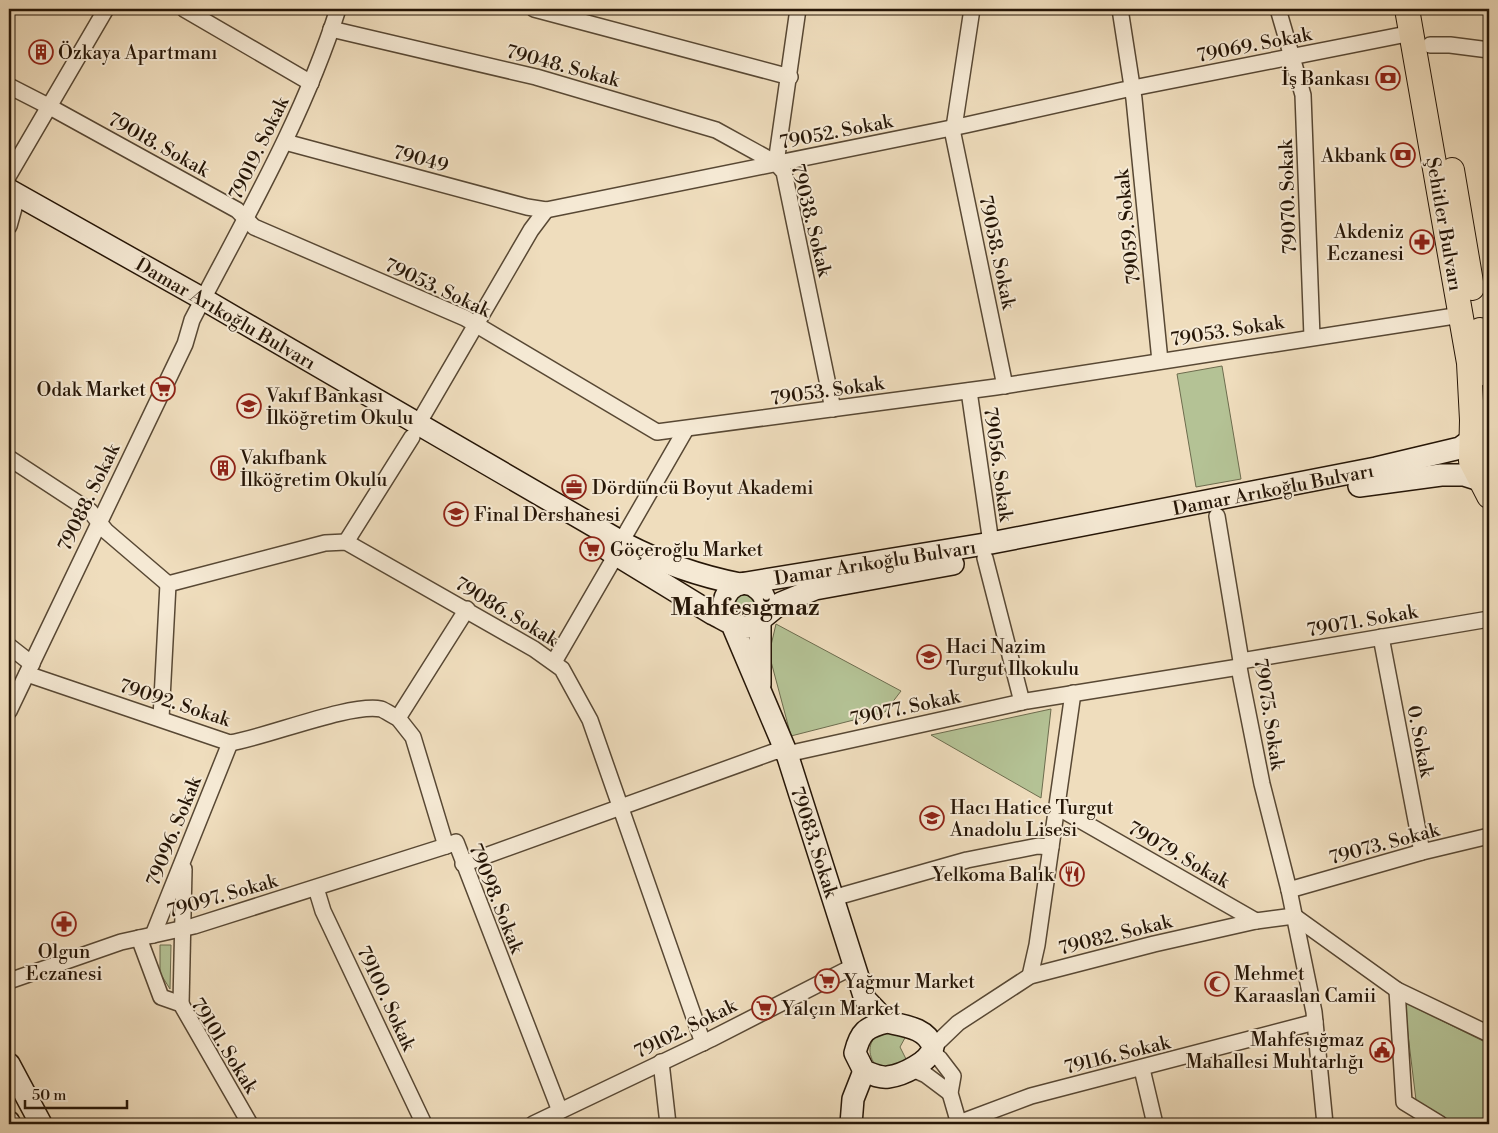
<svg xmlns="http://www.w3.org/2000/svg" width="1498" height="1133" font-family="'Libre Bodoni',serif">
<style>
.green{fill:#b4c295;stroke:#6d6c4e}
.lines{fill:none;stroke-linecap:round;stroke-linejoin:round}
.street-casing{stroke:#584834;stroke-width:18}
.secondary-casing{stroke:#261607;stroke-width:24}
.primary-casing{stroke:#261607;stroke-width:26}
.street{stroke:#f5e9d4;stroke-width:15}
.secondary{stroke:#f5e9d4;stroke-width:21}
.primary{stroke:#efddbd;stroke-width:24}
.labels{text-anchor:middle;stroke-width:4;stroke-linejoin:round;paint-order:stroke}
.street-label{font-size:19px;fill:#261607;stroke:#f5e9d4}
.poi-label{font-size:19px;fill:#261607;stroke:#f5e9d4;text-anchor:start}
.district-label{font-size:24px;font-weight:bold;fill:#261607;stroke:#f5e9d4}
</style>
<rect width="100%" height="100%" fill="#efddbd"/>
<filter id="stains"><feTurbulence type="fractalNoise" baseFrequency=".004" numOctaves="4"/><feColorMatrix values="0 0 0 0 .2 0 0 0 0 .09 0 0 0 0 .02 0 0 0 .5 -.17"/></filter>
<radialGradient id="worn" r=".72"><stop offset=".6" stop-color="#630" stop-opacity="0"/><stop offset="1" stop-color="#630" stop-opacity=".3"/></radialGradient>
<!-- green -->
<g class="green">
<path d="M 1222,366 L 1241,479 L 1196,487 L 1177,374 Z"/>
<path d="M 747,592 L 758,604 L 750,618 L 737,616 L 732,600 L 735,596 Z"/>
<path d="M 776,624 L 901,691 L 885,712 L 791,736 L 769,654 Z"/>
<path d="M 1051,709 L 1041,798 L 931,735 Z"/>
<path d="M 160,945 L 171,945 L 170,989 L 160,973 Z"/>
<path d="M 1404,1002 L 1489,1044 L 1489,1121 L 1456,1124 L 1416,1100 Z"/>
<path d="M 882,1031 L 906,1036 L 900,1047 L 908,1063 L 903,1068 L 877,1067 C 866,1054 868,1040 882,1031 Z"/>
</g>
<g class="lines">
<!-- street casing -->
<g class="street-casing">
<g id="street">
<path d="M 184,9 L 311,83"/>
<path d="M 534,9 L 790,77"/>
<path d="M 798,9 L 776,163 L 784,172 L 833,409"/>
<path d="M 972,9 L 953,134 L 1005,386"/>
<path d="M 1120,9 L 1134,99 L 1160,361"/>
<path d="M 1278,9 L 1303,95 L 1312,337"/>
<path d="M 331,29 L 536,77 L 716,130 L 776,163"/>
<path d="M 1430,45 L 1450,45 L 1489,50"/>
<path d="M 9,86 L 50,107 L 237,210 L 254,227 L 465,318 L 657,432 L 996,387 L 1461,315"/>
<path d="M 285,142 L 527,207 L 546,210 L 966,125 L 1123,90 L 1412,33"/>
<path d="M 9,175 L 106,9"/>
<path d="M 9,226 L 14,208"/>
<path d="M 969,391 L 991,543"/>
<path d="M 418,424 L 531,230 L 546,210"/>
<path d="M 9,458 L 90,511 L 106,531 L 168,584"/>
<path d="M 1217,516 L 1241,661 L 1239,667 L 1241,678 L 1262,784 L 1289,890 L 1314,1012 L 1325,1124"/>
<path d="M 346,542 L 412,437"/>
<path d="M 621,542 L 686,429"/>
<path d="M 985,558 L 1022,702"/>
<path d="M 168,584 L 325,543 L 346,542 L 534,649 L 562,669 L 590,720 L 703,1043"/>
<path d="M 467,609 L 398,718 L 413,737 L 446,846 L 456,842 L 560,1111"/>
<path d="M 1381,637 L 1422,852"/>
<path d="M 9,646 L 32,664"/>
<path d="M 1241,661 L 1489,619"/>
<path d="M 554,662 L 616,555"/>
<path d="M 27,674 L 230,743 C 267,737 350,703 381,709 C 386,711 393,716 398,718"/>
<path d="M 9,711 L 185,344 L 192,320 C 245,218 303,119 338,9"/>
<path d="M 161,718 L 168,584"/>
<path d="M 1057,807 L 1256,921"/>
<path d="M 463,864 L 776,751 L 787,754 L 1027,701 L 1239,667"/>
<path d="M 316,888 L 323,911 L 424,1124"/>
<path d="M 1289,890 L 1422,852 L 1489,836"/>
<path d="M 833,898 L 967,860 L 1038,846 L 1051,847"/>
<path d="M 1294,916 L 1397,990 L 1489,1034"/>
<path d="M 153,935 L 230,743"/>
<path d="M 139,938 L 161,997 L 181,1004 L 250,1124"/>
<path d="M 1030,976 L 1037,945 L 1073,693"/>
<path d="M 9,981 L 121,942 L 194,926 L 446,846"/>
<path d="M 1397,990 L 1404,1102 L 1440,1124"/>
<path d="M 181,1004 L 184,869"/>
<path d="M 933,1047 L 958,1023 L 1030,976 L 1154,944 L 1256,921 L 1294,916"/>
<path d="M 932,1052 L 940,1059 L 953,1076 L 950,1093 L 959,1124"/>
<path d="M 661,1062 L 668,1124"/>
<path d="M 910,1068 L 926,1075 L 950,1093"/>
<path d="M 1142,1069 L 1155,1124"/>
<path d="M 959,1123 L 1031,1096 L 1315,1022"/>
<path d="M 533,1124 L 711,1039 L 854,966"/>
</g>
</g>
<!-- secondary casing -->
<g class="secondary-casing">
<g id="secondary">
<path d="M 9,190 L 203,299 L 625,544 C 662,563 699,576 740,584 L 991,543 L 1376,468 L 1460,448 L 1482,432 L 1489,430"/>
<path d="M 1359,486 L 1441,475 L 1464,475 L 1489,483"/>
<path d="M 605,548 L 713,614 C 722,618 734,627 745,627 C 763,627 773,603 759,590 C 739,570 710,600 731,622 L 787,754 L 865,999 L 887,1022"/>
<path d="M 760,620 L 781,603 L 815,589 L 953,564"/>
<path d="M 760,685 L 760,620"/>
<path d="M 887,1022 C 905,1026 927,1028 933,1047 C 930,1062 903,1075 888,1077 C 879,1078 872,1074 864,1071 L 855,1053 C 860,1032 866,1027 887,1022 Z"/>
<path d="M 9,1064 L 41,1124"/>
<path d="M 9,1122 L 10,1124"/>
<path d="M 851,1124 L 853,1099 L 864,1071"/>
</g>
</g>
<!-- primary casing -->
<g class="primary-casing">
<g id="primary">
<path d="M 1407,9 L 1469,363 L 1472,420 L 1471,461 L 1489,496"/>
<path d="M 1452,170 L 1472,288"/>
<path d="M 1480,330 L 1489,375"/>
</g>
</g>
<!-- street -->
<use href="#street" class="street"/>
<!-- secondary -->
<use href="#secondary" class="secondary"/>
<!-- primary -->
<use href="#primary" class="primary"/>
</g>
<!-- icons -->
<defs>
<g id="building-ring" transform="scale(1.25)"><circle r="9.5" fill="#f5e9d4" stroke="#8f2418" stroke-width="1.5"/><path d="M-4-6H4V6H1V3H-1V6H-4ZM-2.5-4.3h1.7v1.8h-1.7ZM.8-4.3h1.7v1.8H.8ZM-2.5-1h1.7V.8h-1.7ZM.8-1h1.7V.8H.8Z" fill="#8f2418"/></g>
<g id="bank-ring" transform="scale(1.25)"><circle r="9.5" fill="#f5e9d4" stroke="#8f2418" stroke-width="1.5"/><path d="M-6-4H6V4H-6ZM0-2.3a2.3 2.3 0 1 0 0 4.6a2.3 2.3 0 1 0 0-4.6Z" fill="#8f2418"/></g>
<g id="pharmacy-ring" transform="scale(1.25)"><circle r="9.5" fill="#f5e9d4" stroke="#8f2418" stroke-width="1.5"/><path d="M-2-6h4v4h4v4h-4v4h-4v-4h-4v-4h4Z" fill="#8f2418"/></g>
<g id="supermarket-ring" transform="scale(1.25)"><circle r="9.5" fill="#f5e9d4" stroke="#8f2418" stroke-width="1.5"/><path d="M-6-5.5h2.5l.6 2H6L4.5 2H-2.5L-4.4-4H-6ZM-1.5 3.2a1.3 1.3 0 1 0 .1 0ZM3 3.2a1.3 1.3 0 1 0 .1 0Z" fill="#8f2418"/></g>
<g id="school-ring" transform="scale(1.25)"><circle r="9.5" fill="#f5e9d4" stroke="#8f2418" stroke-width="1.5"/><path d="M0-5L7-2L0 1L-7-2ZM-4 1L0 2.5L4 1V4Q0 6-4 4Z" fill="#8f2418"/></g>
<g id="office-ring" transform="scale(1.25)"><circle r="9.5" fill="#f5e9d4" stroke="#8f2418" stroke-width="1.5"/><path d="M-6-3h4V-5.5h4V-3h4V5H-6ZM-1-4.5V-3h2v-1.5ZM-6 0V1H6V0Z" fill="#8f2418"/></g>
<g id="restaurant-ring" transform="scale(1.25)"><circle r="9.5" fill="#f5e9d4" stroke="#8f2418" stroke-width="1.5"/><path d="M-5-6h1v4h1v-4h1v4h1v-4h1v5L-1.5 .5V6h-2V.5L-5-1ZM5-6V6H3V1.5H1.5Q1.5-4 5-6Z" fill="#8f2418"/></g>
<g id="mosque-ring" transform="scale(1.25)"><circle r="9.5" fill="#f5e9d4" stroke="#8f2418" stroke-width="1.5"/><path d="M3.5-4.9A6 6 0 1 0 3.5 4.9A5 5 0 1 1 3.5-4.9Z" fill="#8f2418"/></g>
<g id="civic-ring" transform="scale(1.25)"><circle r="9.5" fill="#f5e9d4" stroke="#8f2418" stroke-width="1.5"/><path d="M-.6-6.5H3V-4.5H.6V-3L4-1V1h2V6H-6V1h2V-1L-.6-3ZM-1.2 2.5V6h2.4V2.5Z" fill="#8f2418"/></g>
</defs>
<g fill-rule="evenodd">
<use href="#building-ring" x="41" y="52"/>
<use href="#bank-ring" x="1388" y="78"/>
<use href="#bank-ring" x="1403" y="155"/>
<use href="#pharmacy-ring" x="1422" y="242"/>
<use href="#supermarket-ring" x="163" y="389"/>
<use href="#school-ring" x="249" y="406"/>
<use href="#building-ring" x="223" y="468"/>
<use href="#office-ring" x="574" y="487"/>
<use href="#school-ring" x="456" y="514"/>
<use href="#supermarket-ring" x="592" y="549"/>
<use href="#school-ring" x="929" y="657"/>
<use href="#school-ring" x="932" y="818"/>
<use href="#restaurant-ring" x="1072" y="874"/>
<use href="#pharmacy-ring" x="64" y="924"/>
<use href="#supermarket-ring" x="827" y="981"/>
<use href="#mosque-ring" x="1217" y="984"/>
<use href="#supermarket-ring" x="764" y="1008"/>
<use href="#civic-ring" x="1382" y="1050"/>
</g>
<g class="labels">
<!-- street labels -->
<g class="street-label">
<text transform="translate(1254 44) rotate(-11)" y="7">79069. Sokak</text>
<text transform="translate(563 65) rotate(15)" y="7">79048. Sokak</text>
<text transform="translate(836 131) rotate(-11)" y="7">79052. Sokak</text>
<text transform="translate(159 144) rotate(29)" y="7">79018. Sokak</text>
<text transform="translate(258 148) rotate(-64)" y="7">79019. Sokak</text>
<text transform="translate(421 158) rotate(15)" y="7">79049</text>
<text transform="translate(1287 197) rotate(-92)" y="7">79070. Sokak</text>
<text transform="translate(812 220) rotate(76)" y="7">79038. Sokak</text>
<text transform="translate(1445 224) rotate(80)" y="7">Şehitler Bulvarı</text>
<text transform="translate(1127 227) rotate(-96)" y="7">79059. Sokak</text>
<text transform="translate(998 252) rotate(78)" y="7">79058. Sokak</text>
<text transform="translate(438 287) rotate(25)" y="7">79053. Sokak</text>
<text transform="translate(226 313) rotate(30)" y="7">Damar Arıkoğlu Bulvarı</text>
<text transform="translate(1227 330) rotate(-9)" y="7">79053. Sokak</text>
<text transform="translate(827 390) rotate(-8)" y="7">79053. Sokak</text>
<text transform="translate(999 464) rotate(82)" y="7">79056. Sokak</text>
<text transform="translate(1273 489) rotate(-11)" y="7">Damar Arıkoğlu Bulvarı</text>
<text transform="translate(88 497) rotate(-64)" y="7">79088. Sokak</text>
<text transform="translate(875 562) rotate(-9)" y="7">Damar Arıkoğlu Bulvarı</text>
<text transform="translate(507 611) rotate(31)" y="7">79086. Sokak</text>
<text transform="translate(1362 620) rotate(-10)" y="7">79071. Sokak</text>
<text transform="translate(175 702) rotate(18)" y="7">79092. Sokak</text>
<text transform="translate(905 707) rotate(-12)" y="7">79077. Sokak</text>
<text transform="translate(1270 714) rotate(81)" y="7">79075. Sokak</text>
<text transform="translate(1421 741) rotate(79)" y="7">0. Sokak</text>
<text transform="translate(173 831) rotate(-68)" y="7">79096. Sokak</text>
<text transform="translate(815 842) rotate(72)" y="7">79083. Sokak</text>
<text transform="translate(1384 843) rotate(-15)" y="7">79073. Sokak</text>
<text transform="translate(1179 854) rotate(30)" y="7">79079. Sokak</text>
<text transform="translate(222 895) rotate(-16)" y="7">79097. Sokak</text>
<text transform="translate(497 898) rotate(68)" y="7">79098. Sokak</text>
<text transform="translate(1115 934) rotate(-14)" y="7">79082. Sokak</text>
<text transform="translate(387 998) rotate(65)" y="7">79100. Sokak</text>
<text transform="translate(685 1028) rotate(-26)" y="7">79102. Sokak</text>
<text transform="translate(225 1045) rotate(58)" y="7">79101. Sokak</text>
<text transform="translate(1117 1054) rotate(-14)" y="7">79116. Sokak</text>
</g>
<!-- poi labels -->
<g class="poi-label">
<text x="58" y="59">Özkaya Apartmanı</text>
<text x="1370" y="85" text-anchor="end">İş Bankası</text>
<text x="1386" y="162" text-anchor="end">Akbank</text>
<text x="1404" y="238" text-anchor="end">Akdeniz<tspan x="1404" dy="22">Eczanesi</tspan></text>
<text x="146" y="396" text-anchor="end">Odak Market</text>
<text x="266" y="402">Vakıf Bankası<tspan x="266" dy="22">İlköğretim Okulu</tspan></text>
<text x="240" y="464">Vakıfbank<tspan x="240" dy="22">İlköğretim Okulu</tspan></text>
<text x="592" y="494">Dördüncü Boyut Akademi</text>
<text x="474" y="521">Final Dershanesi</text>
<text x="610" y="556">Göçeroğlu Market</text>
<text x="946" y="653">Haci Nazim<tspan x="946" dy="22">Turgut Ilkokulu</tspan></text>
<text x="950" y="814">Hacı Hatice Turgut<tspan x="950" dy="22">Anadolu Lisesi</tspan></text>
<text x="1054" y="881" text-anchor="end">Yelkoma Balık</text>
<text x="64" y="958" text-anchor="middle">Olgun<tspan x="64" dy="22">Eczanesi</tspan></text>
<text x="1234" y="980">Mehmet<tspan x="1234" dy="22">Karaaslan Camii</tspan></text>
<text x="844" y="988">Yağmur Market</text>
<text x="782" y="1015">Yalçın Market</text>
<text x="1364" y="1046" text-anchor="end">Mahfesığmaz<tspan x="1364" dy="22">Mahallesi Muhtarlığı</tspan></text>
</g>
<!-- district labels -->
<g class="district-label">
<text x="745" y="615">Mahfesığmaz</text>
</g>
</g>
<!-- margin -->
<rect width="1498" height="1133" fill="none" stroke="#efddbd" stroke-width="30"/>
<rect x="10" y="10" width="1478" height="1113" fill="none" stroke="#261607" stroke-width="2.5"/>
<rect x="15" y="15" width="1468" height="1103" fill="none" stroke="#261607"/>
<!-- scale -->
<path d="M25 1100v8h102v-8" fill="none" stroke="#261607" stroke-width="2.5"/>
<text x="32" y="1100" font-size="15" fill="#261607" stroke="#f5e9d4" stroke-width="4" paint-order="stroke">50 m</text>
<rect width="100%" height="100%" filter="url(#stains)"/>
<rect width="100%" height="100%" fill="url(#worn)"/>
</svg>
